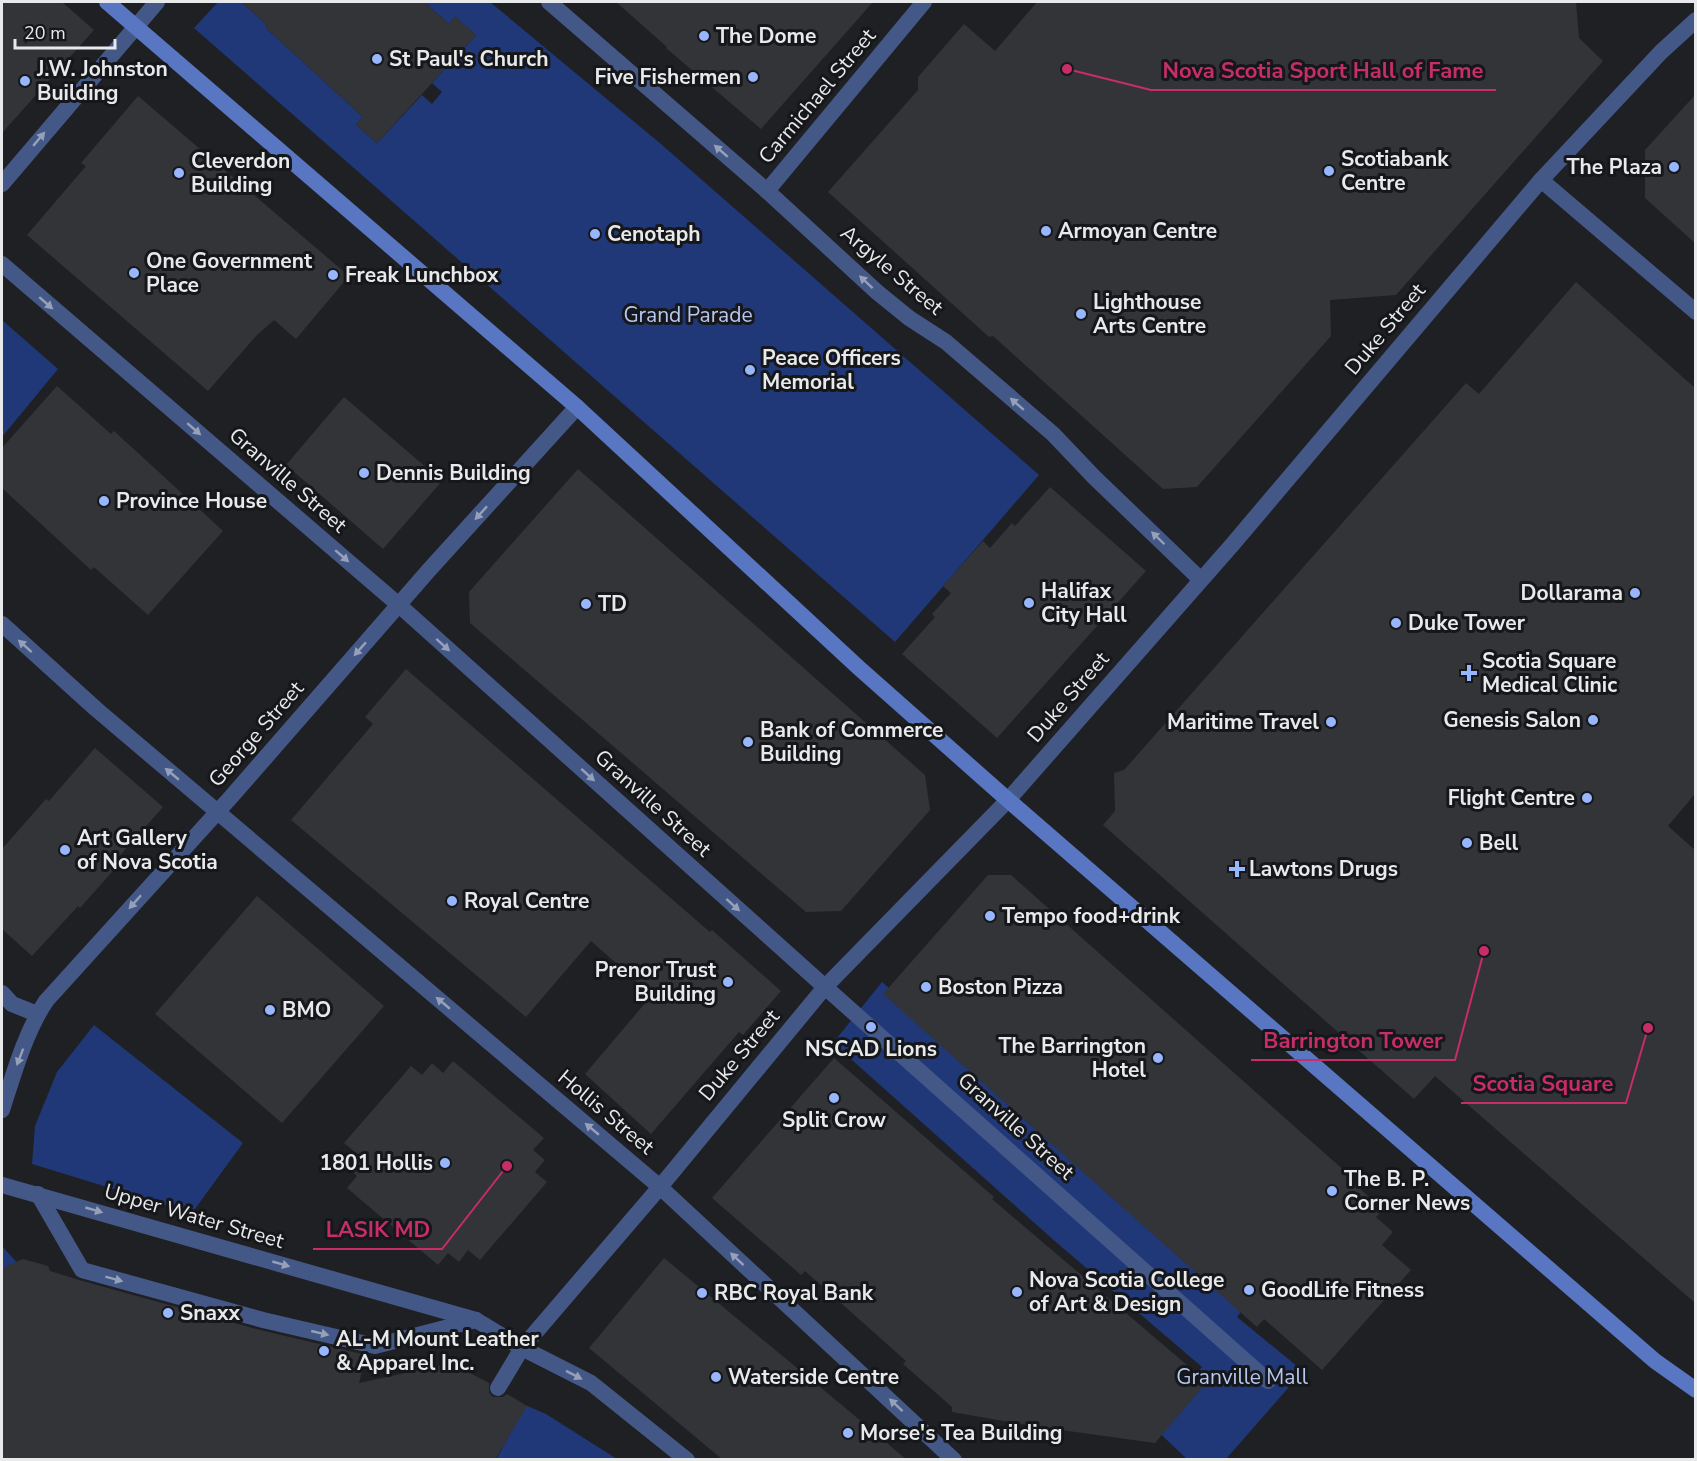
<svg xmlns="http://www.w3.org/2000/svg" width="1697" height="1461" font-family="'Nunito Sans',sans-serif">
<style>
.green{fill:#203778}
.building{fill:#323437}
.lines{fill:none;stroke-linecap:round;stroke-linejoin:round}
.service{stroke:#445887;stroke-width:16}
.pedestrian{stroke:#445887;stroke-width:16}
.minor{stroke:#445887;stroke-width:16}
.tertiary{stroke:#445887;stroke-width:16}
.secondary{stroke:#5876c1;stroke-width:16}
.oneway{fill:#96a0b8}
.poi-dot{fill:#97b6fd;stroke:#16171a;stroke-width:2}
.labels{text-anchor:middle;stroke-width:6;stroke-linejoin:round;paint-order:stroke}
.poi-label{font-size:21px;font-weight:bold;fill:#e8e9ea;stroke:#16171a;text-anchor:start}
.street-label{font-size:21px;fill:#e8e9ea;stroke:#16171a}
.park-label{font-size:21px;fill:#b7c8f0;stroke:#16171a}
.leader{fill:none;stroke:#c62d69;stroke-width:2}
.callout-dot{fill:#c62d69;stroke:#16171a;stroke-width:2}
.callout-label{font-size:22px;text-anchor:middle;font-weight:bold;fill:#c62d69;stroke:#16171a;stroke-width:6;stroke-linejoin:round;paint-order:stroke}
</style>
<rect width="100%" height="100%" fill="#1f2023"/>
<!-- green -->
<g class="green">
<path d="M 218,2 L 241,2 L 267,25 L 266,28 L 363,117 L 356,125 L 377,143 L 422,95 L 432,104 L 442,92 L 432,83 L 476,35 L 455,17 L 449,24 L 424,2 L 490,2 L 661,144 L 1039,475 L 895,642 L 194,28 Z"/>
<path d="M 2,320 L 58,369 L 2,437 Z"/>
<path d="M 882,982 L 1248,1302 L 1237,1317 L 1303,1371 L 1226,1459 L 1187,1459 L 1152,1426 L 1202,1367 L 1057,1243 L 833,1043 Z"/>
<path d="M 94,1025 L 243,1143 L 192,1213 L 32,1164 L 35,1126 L 57,1072 Z"/>
<path d="M 2,1246 L 21,1267 L 10,1272 L 2,1287 Z"/>
<path d="M 525,1405 L 546,1414 L 617,1459 L 496,1460 Z"/>
</g>
<!-- building -->
<g class="building">
<path d="M 2,2 L 62,2 L 94,30 L 2,133 Z"/>
<path d="M 241,2 L 424,2 L 449,24 L 455,16 L 476,35 L 377,143 L 356,125 L 363,117 L 266,28 L 267,25 Z"/>
<path d="M 616,2 L 873,2 L 761,129 L 666,48 L 667,47 Z"/>
<path d="M 1037,2 L 1576,2 L 1579,38 L 1603,61 L 1396,295 L 1330,300 L 1331,336 L 1197,487 L 1163,489 L 993,336 L 989,337 L 828,192 L 918,90 L 918,77 L 964,24 L 995,51 Z"/>
<path d="M 1695,95 L 1695,243 L 1645,198 L 1645,150 Z"/>
<path d="M 138,96 L 349,276 L 296,339 L 274,320 L 256,336 L 208,391 L 27,235 L 86,166 L 81,163 Z"/>
<path d="M 1576,282 L 1695,388 L 1695,794 L 1668,826 L 1695,850 L 1695,1303 L 1435,1076 L 1414,1099 L 1103,825 L 1115,811 L 1114,773 L 1124,770 L 1466,383 L 1479,394 Z"/>
<path d="M 57,386 L 111,434 L 114,431 L 223,531 L 148,615 L 94,567 L 91,570 L 2,488 L 2,448 Z"/>
<path d="M 344,397 L 442,481 L 383,549 L 286,465 Z"/>
<path d="M 578,469 L 925,775 L 930,810 L 841,911 L 806,912 L 470,623 L 469,592 Z"/>
<path d="M 1050,487 L 1146,571 L 997,738 L 902,654 L 935,617 L 932,614 L 951,593 L 943,586 L 983,541 L 990,548 L 1012,523 L 1015,526 Z"/>
<path d="M 406,669 L 710,932 L 712,930 L 781,991 L 743,1035 L 739,1032 L 651,1134 L 585,1074 L 652,995 L 591,941 L 526,1017 L 291,820 L 373,724 L 365,717 Z"/>
<path d="M 95,748 L 163,807 L 116,860 L 120,863 L 80,908 L 78,906 L 32,956 L 2,929 L 2,849 L 46,799 L 49,801 Z"/>
<path d="M 988,875 L 1011,875 L 1347,1173 L 1345,1175 L 1383,1210 L 1376,1217 L 1393,1232 L 1382,1245 L 1411,1270 L 1322,1370 L 1264,1319 L 1257,1327 L 883,994 Z"/>
<path d="M 257,896 L 384,1006 L 282,1123 L 155,1014 Z"/>
<path d="M 834,1058 L 994,1197 L 992,1199 L 1207,1382 L 1155,1443 L 1039,1427 L 952,1412 L 952,1407 L 903,1364 L 906,1361 L 805,1271 L 801,1275 L 712,1198 Z"/>
<path d="M 453,1061 L 544,1138 L 533,1150 L 545,1160 L 535,1172 L 547,1182 L 480,1260 L 468,1250 L 459,1262 L 448,1253 L 438,1265 L 347,1188 L 357,1176 L 346,1165 L 356,1153 L 344,1143 L 411,1066 L 422,1075 L 432,1063 L 443,1073 Z"/>
<path d="M 664,1258 L 843,1406 L 907,1460 L 723,1460 L 589,1348 Z"/>
<path d="M 23,1259 L 48,1266 L 50,1271 L 79,1280 L 260,1330 L 366,1355 L 359,1383 L 451,1363 L 489,1383 L 489,1393 L 493,1397 L 503,1397 L 507,1394 L 527,1406 L 495,1460 L 2,1460 L 2,1273 L 6,1266 Z"/>
</g>
<g class="lines">
<!-- service -->
<g class="service">
<path d="M 38,1194 L 82,1270 L 263,1320 L 375,1346 L 476,1320"/>
<path d="M 498,1388 L 522,1348"/>
</g>
<!-- pedestrian -->
<path class="pedestrian" d="M 825,987 L 1268,1381"/>
<!-- minor -->
<g class="minor">
<path d="M 549,2 L 767,191 L 877,292 L 909,318 L 946,342 L 1053,434 L 1094,477 L 1200,579"/>
<path d="M 1541,180 L 1696,312"/>
<path d="M 767,191 L 924,2"/>
<path d="M 2,264 L 400,606 L 825,987"/>
<path d="M 2,993 L 12,1004 L 37,1014"/>
<path d="M 2,1110 C 14,1073 25,1033 46,1001 L 231,797 L 429,570 L 577,407"/>
</g>
<!-- tertiary -->
<g class="tertiary">
<path d="M 2,184 L 157,2"/>
<path d="M 2,624 L 96,709 L 660,1187 L 954,1460"/>
<path d="M 2,1185 L 476,1320 L 522,1348 L 591,1383 L 687,1460"/>
<path d="M 522,1348 L 660,1187 L 825,987 L 1008,800 L 1232,545 L 1541,180 L 1661,52 L 1696,20"/>
</g>
<!-- secondary -->
<path class="secondary" d="M 107,2 L 577,407 L 859,668 L 1008,800 L 1655,1361 L 1696,1390"/>
</g>
<!-- one-way arrows -->
<defs><path id="oneway-solid" d="M-6-.8H1V-3.2L6.5 0L1 3.2V.8H-6Z" transform="scale(1.5)"/></defs>
<g class="oneway">
<use href="#oneway-solid" transform="translate(39 139) rotate(-50)"/>
<use href="#oneway-solid" transform="translate(721 151) rotate(-139)"/>
<use href="#oneway-solid" transform="translate(866 282) rotate(-137)"/>
<use href="#oneway-solid" transform="translate(46 303) rotate(41)"/>
<use href="#oneway-solid" transform="translate(1017 404) rotate(-139)"/>
<use href="#oneway-solid" transform="translate(194 429) rotate(41)"/>
<use href="#oneway-solid" transform="translate(481 513) rotate(132)"/>
<use href="#oneway-solid" transform="translate(1158 538) rotate(-136)"/>
<use href="#oneway-solid" transform="translate(342 556) rotate(41)"/>
<use href="#oneway-solid" transform="translate(443 645) rotate(42)"/>
<use href="#oneway-solid" transform="translate(25 646) rotate(-138)"/>
<use href="#oneway-solid" transform="translate(360 649) rotate(131)"/>
<use href="#oneway-solid" transform="translate(172 774) rotate(-140)"/>
<use href="#oneway-solid" transform="translate(588 775) rotate(42)"/>
<use href="#oneway-solid" transform="translate(135 902) rotate(132)"/>
<use href="#oneway-solid" transform="translate(733 905) rotate(42)"/>
<use href="#oneway-solid" transform="translate(443 1003) rotate(-140)"/>
<use href="#oneway-solid" transform="translate(20 1057) rotate(111)"/>
<use href="#oneway-solid" transform="translate(592 1129) rotate(-140)"/>
<use href="#oneway-solid" transform="translate(94 1210) rotate(16)"/>
<use href="#oneway-solid" transform="translate(737 1259) rotate(-137)"/>
<use href="#oneway-solid" transform="translate(281 1264) rotate(16)"/>
<use href="#oneway-solid" transform="translate(114 1279) rotate(15)"/>
<use href="#oneway-solid" transform="translate(320 1333) rotate(13)"/>
<use href="#oneway-solid" transform="translate(574 1375) rotate(27)"/>
<use href="#oneway-solid" transform="translate(896 1405) rotate(-137)"/>
</g>
<!-- markers -->
<g class="poi-dot">
<circle cx="704" cy="36" r="6"/>
<circle cx="377" cy="59" r="6"/>
<circle cx="753" cy="77" r="6"/>
<circle cx="25" cy="81" r="6"/>
<circle cx="1674" cy="167" r="6"/>
<circle cx="1329" cy="171" r="6"/>
<circle cx="179" cy="173" r="6"/>
<circle cx="1046" cy="231" r="6"/>
<circle cx="595" cy="234" r="6"/>
<circle cx="134" cy="273" r="6"/>
<circle cx="333" cy="275" r="6"/>
<circle cx="1081" cy="314" r="6"/>
<circle cx="750" cy="370" r="6"/>
<circle cx="364" cy="473" r="6"/>
<circle cx="104" cy="501" r="6"/>
<circle cx="1635" cy="593" r="6"/>
<circle cx="1029" cy="603" r="6"/>
<circle cx="586" cy="604" r="6"/>
<circle cx="1396" cy="623" r="6"/>
<path d="M1466 664h6v6h6v6h-6v6h-6v-6h-6v-6h6z"/>
<circle cx="1593" cy="720" r="6"/>
<circle cx="1331" cy="722" r="6"/>
<circle cx="748" cy="742" r="6"/>
<circle cx="1587" cy="798" r="6"/>
<circle cx="1467" cy="843" r="6"/>
<circle cx="65" cy="850" r="6"/>
<path d="M1234 860h6v6h6v6h-6v6h-6v-6h-6v-6h6z"/>
<circle cx="452" cy="901" r="6"/>
<circle cx="990" cy="916" r="6"/>
<circle cx="728" cy="982" r="6"/>
<circle cx="926" cy="987" r="6"/>
<circle cx="270" cy="1010" r="6"/>
<circle cx="871" cy="1027" r="6"/>
<circle cx="1158" cy="1058" r="6"/>
<circle cx="834" cy="1098" r="6"/>
<circle cx="445" cy="1163" r="6"/>
<circle cx="1332" cy="1191" r="6"/>
<circle cx="1249" cy="1290" r="6"/>
<circle cx="1017" cy="1292" r="6"/>
<circle cx="702" cy="1293" r="6"/>
<circle cx="168" cy="1313" r="6"/>
<circle cx="324" cy="1351" r="6"/>
<circle cx="716" cy="1377" r="6"/>
<circle cx="848" cy="1433" r="6"/>
</g>
<g class="labels">
<!-- poi labels -->
<g class="poi-label">
<text x="716" y="43">The Dome</text>
<text x="389" y="66">St Paul's Church</text>
<text x="37" y="76">J.W. Johnston<tspan x="37" dy="24">Building</tspan></text>
<text x="741" y="84" text-anchor="end">Five Fishermen</text>
<text x="1341" y="166">Scotiabank<tspan x="1341" dy="24">Centre</tspan></text>
<text x="191" y="168">Cleverdon<tspan x="191" dy="24">Building</tspan></text>
<text x="1662" y="174" text-anchor="end">The Plaza</text>
<text x="1058" y="238">Armoyan Centre</text>
<text x="607" y="241">Cenotaph</text>
<text x="146" y="268">One Government<tspan x="146" dy="24">Place</tspan></text>
<text x="345" y="282">Freak Lunchbox</text>
<text x="1093" y="309">Lighthouse<tspan x="1093" dy="24">Arts Centre</tspan></text>
<text x="762" y="365">Peace Officers<tspan x="762" dy="24">Memorial</tspan></text>
<text x="376" y="480">Dennis Building</text>
<text x="116" y="508">Province House</text>
<text x="1041" y="598">Halifax<tspan x="1041" dy="24">City Hall</tspan></text>
<text x="1623" y="600" text-anchor="end">Dollarama</text>
<text x="598" y="611">TD</text>
<text x="1408" y="630">Duke Tower</text>
<text x="1482" y="668">Scotia Square<tspan x="1482" dy="24">Medical Clinic</tspan></text>
<text x="1581" y="727" text-anchor="end">Genesis Salon</text>
<text x="1319" y="729" text-anchor="end">Maritime Travel</text>
<text x="760" y="737">Bank of Commerce<tspan x="760" dy="24">Building</tspan></text>
<text x="1575" y="805" text-anchor="end">Flight Centre</text>
<text x="77" y="845">Art Gallery<tspan x="77" dy="24">of Nova Scotia</tspan></text>
<text x="1479" y="850">Bell</text>
<text x="1249" y="876">Lawtons Drugs</text>
<text x="464" y="908">Royal Centre</text>
<text x="1002" y="923">Tempo food+drink</text>
<text x="716" y="977" text-anchor="end">Prenor Trust<tspan x="716" dy="24">Building</tspan></text>
<text x="938" y="994">Boston Pizza</text>
<text x="282" y="1017">BMO</text>
<text x="1146" y="1053" text-anchor="end">The Barrington<tspan x="1146" dy="24">Hotel</tspan></text>
<text x="871" y="1056" text-anchor="middle">NSCAD Lions</text>
<text x="834" y="1127" text-anchor="middle">Split Crow</text>
<text x="433" y="1170" text-anchor="end">1801 Hollis</text>
<text x="1344" y="1186">The B. P.<tspan x="1344" dy="24">Corner News</tspan></text>
<text x="1029" y="1287">Nova Scotia College<tspan x="1029" dy="24">of Art &amp; Design</tspan></text>
<text x="1261" y="1297">GoodLife Fitness</text>
<text x="714" y="1300">RBC Royal Bank</text>
<text x="180" y="1320">Snaxx</text>
<text x="336" y="1346">AL-M Mount Leather<tspan x="336" dy="24">&amp; Apparel Inc.</tspan></text>
<text x="728" y="1384">Waterside Centre</text>
<text x="860" y="1440">Morse's Tea Building</text>
</g>
<!-- street labels -->
<g class="street-label">
<text transform="translate(817 96) rotate(-50)" y="7">Carmichael Street</text>
<text transform="translate(892 270) rotate(40)" y="7">Argyle Street</text>
<text transform="translate(1385 329) rotate(-50)" y="7">Duke Street</text>
<text transform="translate(288 480) rotate(41)" y="7">Granville Street</text>
<text transform="translate(1068 697) rotate(-49)" y="7">Duke Street</text>
<text transform="translate(256 734) rotate(-49)" y="7">George Street</text>
<text transform="translate(653 803) rotate(42)" y="7">Granville Street</text>
<text transform="translate(739 1055) rotate(-50)" y="7">Duke Street</text>
<text transform="translate(606 1112) rotate(40)" y="7">Hollis Street</text>
<text transform="translate(1016 1126) rotate(42)" y="7">Granville Street</text>
<text transform="translate(194 1216) rotate(16)" y="7">Upper Water Street</text>
</g>
<!-- park labels -->
<g class="park-label">
<text x="688" y="322">Grand Parade</text>
<text x="1242" y="1384">Granville Mall</text>
</g>
</g>
<!-- callouts -->
<path class="leader" d="M1067 69L1151 90H1496M1484 951L1455 1060H1251M1648 1028L1626 1103H1461M507 1166L442 1249H313"/>
<g class="callout-dot">
<circle cx="1067" cy="69" r="6"/>
<circle cx="1484" cy="951" r="6"/>
<circle cx="1648" cy="1028" r="6"/>
<circle cx="507" cy="1166" r="6"/>
</g>
<g class="callout-label">
<text x="1323" y="78">Nova Scotia Sport Hall of Fame</text>
<text x="1353" y="1048">Barrington Tower</text>
<text x="1543" y="1091">Scotia Square</text>
<text x="378" y="1237">LASIK MD</text>
</g>
<!-- border -->
<rect width="1697" height="1461" fill="none" stroke="#e8e9ea" stroke-width="6"/>
<!-- scale -->
<path d="M15 39v9h100v-9" fill="none" stroke="#e8e9ea" stroke-width="3"/>
<text x="24" y="39" font-size="18" fill="#e8e9ea" stroke="#16171a" stroke-width="4.5" paint-order="stroke">20 m</text>
</svg>
